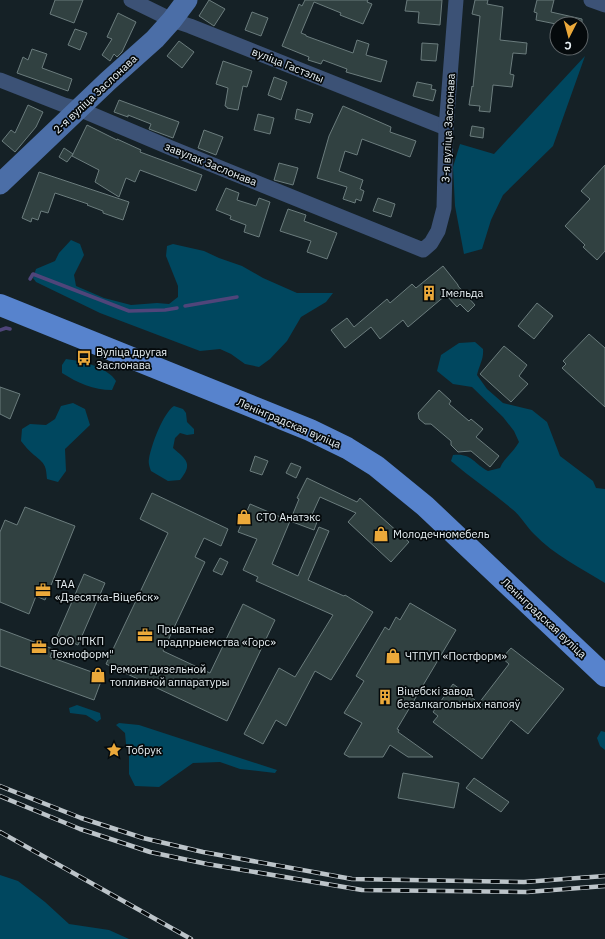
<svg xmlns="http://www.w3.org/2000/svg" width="605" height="939" font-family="'IBM Plex Sans',sans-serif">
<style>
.green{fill:#00475f}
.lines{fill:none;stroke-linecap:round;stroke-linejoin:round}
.stream{stroke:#4f457a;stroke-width:3.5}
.building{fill:#314141;stroke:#6b7c7d}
.minor{stroke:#3c5276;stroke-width:15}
.secondary{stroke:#4b6ea7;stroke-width:21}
.primary{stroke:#5783cd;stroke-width:22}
.rail-casing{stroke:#bcc4c9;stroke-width:4.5}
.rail{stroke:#050a0c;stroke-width:3;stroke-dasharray:9;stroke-linecap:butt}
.labels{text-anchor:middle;stroke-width:3.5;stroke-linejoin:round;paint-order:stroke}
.street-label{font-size:11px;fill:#e8f0f4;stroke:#050a0c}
.poi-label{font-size:11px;fill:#e8f0f4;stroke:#050a0c;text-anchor:start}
</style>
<rect width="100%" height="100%" fill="#152126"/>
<!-- green -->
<g class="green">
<path d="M 585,56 L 553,146 L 503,195 L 491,220 L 482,249 L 464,254 L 455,206 L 453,167 L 460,144 L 494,154 Z"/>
<path d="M 71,240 L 80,244 L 84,255 L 74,275 L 76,286 L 104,298 L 131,305 L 157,303 L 169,304 L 178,297 L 178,286 L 166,256 L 167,246 L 173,244 L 204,251 L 219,258 L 242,266 L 263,278 L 297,293 L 333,293 L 326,302 L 301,317 L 287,341 L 270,359 L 259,367 L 245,364 L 231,354 L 220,349 L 200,351 L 100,313 L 36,282 L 33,278 L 36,269 L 55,261 L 59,253 Z"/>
<path d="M 475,342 L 483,349 C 484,359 479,366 477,375 L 487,389 L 503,403 L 532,410 L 547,422 L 560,456 L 593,481 L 596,488 L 605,489 L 605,583 C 581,568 554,555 534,534 C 526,526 521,516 512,509 C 492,492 471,478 451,461 L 453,455 C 472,453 473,463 488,471 L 500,468 C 504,458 513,453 519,442 L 514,431 L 503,417 L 472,387 L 453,384 L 437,371 L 441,355 L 459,343 Z"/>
<path d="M 66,359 C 82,361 107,367 116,381 L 112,390 C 93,390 78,383 62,373 L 62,365 Z"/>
<path d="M 73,403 L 85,409 L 90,425 L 65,449 L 66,471 L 58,482 L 47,479 C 46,465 45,464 34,455 C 29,451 25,446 21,441 L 22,429 L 30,424 L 46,425 L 55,419 L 61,406 Z"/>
<path d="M 174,406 L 183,409 L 186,413 L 187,422 L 194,429 L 194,434 L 187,435 L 180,433 L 175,438 L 173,448 C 187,460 193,464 180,480 L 168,481 L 151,471 C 150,468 148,463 149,459 C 151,446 163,413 174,406 Z"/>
<path d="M 77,705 L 100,713 L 101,719 L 97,722 L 86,715 L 70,713 L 69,708 Z"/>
<path d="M 119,723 L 139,725 L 277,770 L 275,773 L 240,769 L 220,762 L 193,763 L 159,787 L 135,786 L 129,774 L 129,755 L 126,744 L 125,733 L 116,725 Z"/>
<path d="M 601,731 L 605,732 L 605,750 L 600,746 L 597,738 Z"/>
<path d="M 0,875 L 18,881 L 45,902 L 69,924 L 109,930 L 129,939 L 0,939 Z"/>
</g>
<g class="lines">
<!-- stream -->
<g class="stream">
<path d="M 30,279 L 33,274 L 129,311 L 165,310 L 177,308"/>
<path d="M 185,306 L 237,297"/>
<path d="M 0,330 L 6,328 L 10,329"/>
</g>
</g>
<!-- building -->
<g class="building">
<path d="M 55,0 L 83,0 L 74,23 L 50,14 Z"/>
<path d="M 209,0 L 225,9 L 214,26 L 199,16 Z"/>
<path d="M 305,0 L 368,0 L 367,2 L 372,4 L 363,24 L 340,15 L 341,13 L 314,2 L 301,33 L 306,35 L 306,36 L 353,53 L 357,40 L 369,44 L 366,55 L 387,61 L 381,82 L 346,72 L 347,69 L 323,60 L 321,64 L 308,60 L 309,57 L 282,46 L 299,4 L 302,6 Z"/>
<path d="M 407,0 L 442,0 L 440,25 L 418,23 L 419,12 L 405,11 Z"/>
<path d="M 475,0 L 488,0 L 487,4 L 503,7 L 500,40 L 527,43 L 526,54 L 513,53 L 510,74 L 514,75 L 512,87 L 493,85 L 490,112 L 479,111 L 480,106 L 469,105 L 472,86 L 473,87 L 480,16 L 472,14 Z"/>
<path d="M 537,0 L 554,0 L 551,12 L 582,19 L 582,24 L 556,24 L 536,20 L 537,13 L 534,12 Z"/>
<path d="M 252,12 L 268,18 L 261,36 L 245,30 Z"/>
<path d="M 118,13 L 136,22 L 122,52 L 117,57 L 114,54 L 110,61 L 102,55 L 112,39 L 107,37 Z"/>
<path d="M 75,29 L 87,33 L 80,50 L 68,45 Z"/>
<path d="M 179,41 L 194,52 L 182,68 L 167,56 Z"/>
<path d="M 422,43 L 438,44 L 436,61 L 421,60 Z"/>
<path d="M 32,49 L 47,54 L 42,68 L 72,79 L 68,91 L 17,73 L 23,57 L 28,60 Z"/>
<path d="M 223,61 L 252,71 L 247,87 L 243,86 L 238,110 L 227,108 L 227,107 L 225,106 L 228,88 L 216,84 Z"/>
<path d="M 274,77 L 287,82 L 281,100 L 268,95 Z"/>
<path d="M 417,82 L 432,85 L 431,89 L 436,90 L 433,101 L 413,96 Z"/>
<path d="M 119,100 L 179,122 L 173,138 L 149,129 L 151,124 L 128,115 L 128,117 L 114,112 Z"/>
<path d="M 28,105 L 43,112 L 36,127 L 15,152 L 2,141 L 11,130 L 15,133 Z"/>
<path d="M 343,106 L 391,127 L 390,132 L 416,141 L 410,157 L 362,139 L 357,155 L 345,151 L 339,171 L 363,180 L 360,189 L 364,191 L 361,201 L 356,199 L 355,203 L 343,199 L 347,187 L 317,178 L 329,136 Z"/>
<path d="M 297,109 L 313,114 L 310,123 L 295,119 Z"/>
<path d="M 258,114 L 274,118 L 270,134 L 254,130 Z"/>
<path d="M 87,125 L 117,140 L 117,139 L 141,150 L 140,152 L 202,175 L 196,191 L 140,170 L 135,182 L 126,178 L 119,197 L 95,182 L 99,170 L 72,156 Z"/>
<path d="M 472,126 L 484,128 L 483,138 L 470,136 Z"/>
<path d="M 204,130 L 223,137 L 216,155 L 198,148 Z"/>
<path d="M 64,148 L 73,154 L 67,162 L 59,157 Z"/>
<path d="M 279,163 L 298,168 L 293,185 L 274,180 Z"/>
<path d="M 605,165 L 605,251 L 597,260 L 583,247 L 585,245 L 565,226 L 590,199 L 581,191 Z"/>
<path d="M 39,172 L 129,202 L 123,220 L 103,213 L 103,211 L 87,205 L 88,204 L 55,193 L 48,213 L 41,211 L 38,220 L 32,218 L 31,222 L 22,218 Z"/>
<path d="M 226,188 L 239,193 L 237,200 L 256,206 L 259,198 L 270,202 L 259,237 L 244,232 L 246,225 L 230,219 L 231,216 L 216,210 Z"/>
<path d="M 378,198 L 395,204 L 391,217 L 373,211 Z"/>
<path d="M 288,209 L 306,215 L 304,221 L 337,233 L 327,259 L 307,252 L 311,241 L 280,231 Z"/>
<path d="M 443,266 L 458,285 L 458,286 L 475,305 L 468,312 L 460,304 L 457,307 L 446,295 L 408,327 L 403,320 L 380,339 L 371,327 L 345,348 L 331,330 L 347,318 L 354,327 L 387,299 L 390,303 L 412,284 L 416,288 Z"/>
<path d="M 537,303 L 553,316 L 534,339 L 518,326 Z"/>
<path d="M 589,334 L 605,348 L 605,407 L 562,368 L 566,364 L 563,361 Z"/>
<path d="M 504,346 L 527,365 L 519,376 L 528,384 L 511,402 L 480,374 Z"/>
<path d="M 0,387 L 20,394 L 10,419 L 0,414 Z"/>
<path d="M 439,390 L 451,401 L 449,404 L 469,421 L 471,419 L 483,429 L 476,437 L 499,456 L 490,467 L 471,451 L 458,452 L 451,445 L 451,441 L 431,424 L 425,424 L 419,419 L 418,413 Z"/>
<path d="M 255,456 L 268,461 L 262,475 L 250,471 Z"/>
<path d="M 291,463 L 301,467 L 296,478 L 286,473 Z"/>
<path d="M 307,478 L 357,502 L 360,498 L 409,542 L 391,562 L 348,522 L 356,513 L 320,497 L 310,519 L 317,522 L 314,530 L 290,521 L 299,499 L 297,498 Z"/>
<path d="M 152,493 L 228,529 L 221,546 L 204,538 L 195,557 L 205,562 L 163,651 L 210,673 L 243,604 L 275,620 L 227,721 L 106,664 L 168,533 L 140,519 Z"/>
<path d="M 250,504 L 290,521 L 272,564 L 298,576 L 319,527 L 329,531 L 308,580 L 344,596 L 345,595 L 373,612 L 331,680 L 315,671 L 286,726 L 276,720 L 263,744 L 244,734 L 279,668 L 295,677 L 333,615 L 256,581 L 258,577 L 243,570 L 257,539 L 238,532 Z"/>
<path d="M 25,507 L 75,526 L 45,600 L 36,596 L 29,614 L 0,602 L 0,532 L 5,520 L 17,525 Z"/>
<path d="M 220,558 L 228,562 L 222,575 L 213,571 Z"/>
<path d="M 84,574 L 105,583 L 78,645 L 57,636 Z"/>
<path d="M 410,603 L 456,630 L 397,729 L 399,730 L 398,732 L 433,757 L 408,757 L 390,745 L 383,757 L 349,757 L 344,754 L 362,723 L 344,713 L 364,681 L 356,676 L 385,627 L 389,630 L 396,617 L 400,620 Z"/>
<path d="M 0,629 L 53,649 L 50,657 L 103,676 L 94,700 L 0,666 Z"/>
<path d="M 511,648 L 564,689 L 528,734 L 511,720 L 482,759 L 433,722 L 438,716 L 433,712 L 453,684 L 479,703 L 509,664 L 502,658 Z"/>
<path d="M 403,773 L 459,783 L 454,808 L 398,798 Z"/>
<path d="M 474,778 L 509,802 L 501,812 L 466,788 Z"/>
</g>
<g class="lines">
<!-- minor -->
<g class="minor">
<path d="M 131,0 L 172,20 L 190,26 L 446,128"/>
<path d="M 591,0 L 605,5"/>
<path d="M 0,80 L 64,105 L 79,109 L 171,148 L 423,250 L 431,243 L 438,231 L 444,208 L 446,128 L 456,0"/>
</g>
<!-- secondary -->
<path class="secondary" d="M 0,184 L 108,81 L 155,39 L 172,20 L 187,0"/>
<!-- primary -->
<path class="primary" d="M 0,305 L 310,430 L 347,448 L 376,466 L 425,506 L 605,676"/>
<!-- rail casing -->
<g class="rail-casing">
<g id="rail">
<path d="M 0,786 L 81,818 L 143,838 L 203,852 L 352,879 L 524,882 L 605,876"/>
<path d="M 0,796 L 80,829 L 150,852 L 207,864 L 362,890 L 527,892 L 605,886"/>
<path d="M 0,832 L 191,939"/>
</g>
</g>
<!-- rail -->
<use href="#rail" class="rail"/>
</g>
<!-- icons -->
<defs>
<g id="building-bare" transform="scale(1.2)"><path d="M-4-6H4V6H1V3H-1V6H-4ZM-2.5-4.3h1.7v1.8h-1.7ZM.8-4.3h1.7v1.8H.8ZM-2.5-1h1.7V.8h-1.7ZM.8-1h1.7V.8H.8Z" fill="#eca93a" stroke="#050a0c" stroke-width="2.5" paint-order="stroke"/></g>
<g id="bus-bare" transform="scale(1.2)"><path d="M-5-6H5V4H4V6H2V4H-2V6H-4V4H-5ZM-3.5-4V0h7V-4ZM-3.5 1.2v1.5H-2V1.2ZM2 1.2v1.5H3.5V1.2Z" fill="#eca93a" stroke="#050a0c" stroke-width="2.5" paint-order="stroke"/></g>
<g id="shop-bare" transform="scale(1.2)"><path d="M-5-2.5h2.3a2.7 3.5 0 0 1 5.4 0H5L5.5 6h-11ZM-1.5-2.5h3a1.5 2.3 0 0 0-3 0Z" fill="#eca93a" stroke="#050a0c" stroke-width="2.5" paint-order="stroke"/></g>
<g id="office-bare" transform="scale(1.2)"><path d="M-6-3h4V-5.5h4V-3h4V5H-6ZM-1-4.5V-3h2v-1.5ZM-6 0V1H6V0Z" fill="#eca93a" stroke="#050a0c" stroke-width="2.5" paint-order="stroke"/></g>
<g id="sight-bare" transform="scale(1.2)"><path d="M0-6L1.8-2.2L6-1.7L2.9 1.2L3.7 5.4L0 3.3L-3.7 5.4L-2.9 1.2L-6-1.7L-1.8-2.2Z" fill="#eca93a" stroke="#050a0c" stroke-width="2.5" paint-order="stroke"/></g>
</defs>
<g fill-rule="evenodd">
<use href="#building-bare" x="429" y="293"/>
<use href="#bus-bare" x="84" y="358"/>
<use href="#shop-bare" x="244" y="517"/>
<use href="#shop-bare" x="381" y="534"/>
<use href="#office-bare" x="43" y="590"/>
<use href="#office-bare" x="145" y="635"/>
<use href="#office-bare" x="39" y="647"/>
<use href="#shop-bare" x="393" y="656"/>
<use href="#shop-bare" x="98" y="675"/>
<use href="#building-bare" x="385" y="697"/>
<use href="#sight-bare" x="114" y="750"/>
</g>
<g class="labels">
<!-- street labels -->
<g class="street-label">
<text transform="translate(288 65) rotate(22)" y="4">вуліца Гастэлы</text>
<text transform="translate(95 94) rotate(-43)" y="4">2-я вуліца Заслонава</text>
<text transform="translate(448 128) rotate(-87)" y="4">3-я вуліца Заслонава</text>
<text transform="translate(211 164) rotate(22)" y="4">завулак Заслонава</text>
<text transform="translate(289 423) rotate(23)" y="4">Ленінградская вуліца</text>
<text transform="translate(544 618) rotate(43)" y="4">Ленінградская вуліца</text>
</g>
<!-- poi labels -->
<g class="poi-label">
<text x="441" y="297">Імельда</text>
<text x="96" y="356">Вуліца другая<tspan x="96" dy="13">Заслонава</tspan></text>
<text x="256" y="521">СТО Анатэкс</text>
<text x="393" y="538">Молодечномебель</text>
<text x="55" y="588">ТАА<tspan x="55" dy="13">«Дзесятка-Віцебск»</tspan></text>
<text x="157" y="633">Прыватнае<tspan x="157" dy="13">прадпрыемства «Горс»</tspan></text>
<text x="51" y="645">ООО "ПКП<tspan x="51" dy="13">Техноформ"</tspan></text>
<text x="405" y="660">ЧТПУП «Постформ»</text>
<text x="110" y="673">Ремонт дизельной<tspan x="110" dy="13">топливной аппаратуры</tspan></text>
<text x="397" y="695">Віцебскі завод<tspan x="397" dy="13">безалкагольных напояў</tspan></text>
<text x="126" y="754">Тобрук</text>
</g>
</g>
<!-- north arrow -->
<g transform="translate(569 36) rotate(186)"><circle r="19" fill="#050a0c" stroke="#606669"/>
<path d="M0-3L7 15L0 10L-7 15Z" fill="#eca93a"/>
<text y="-6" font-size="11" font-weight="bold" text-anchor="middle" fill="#e8f0f4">С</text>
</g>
</svg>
